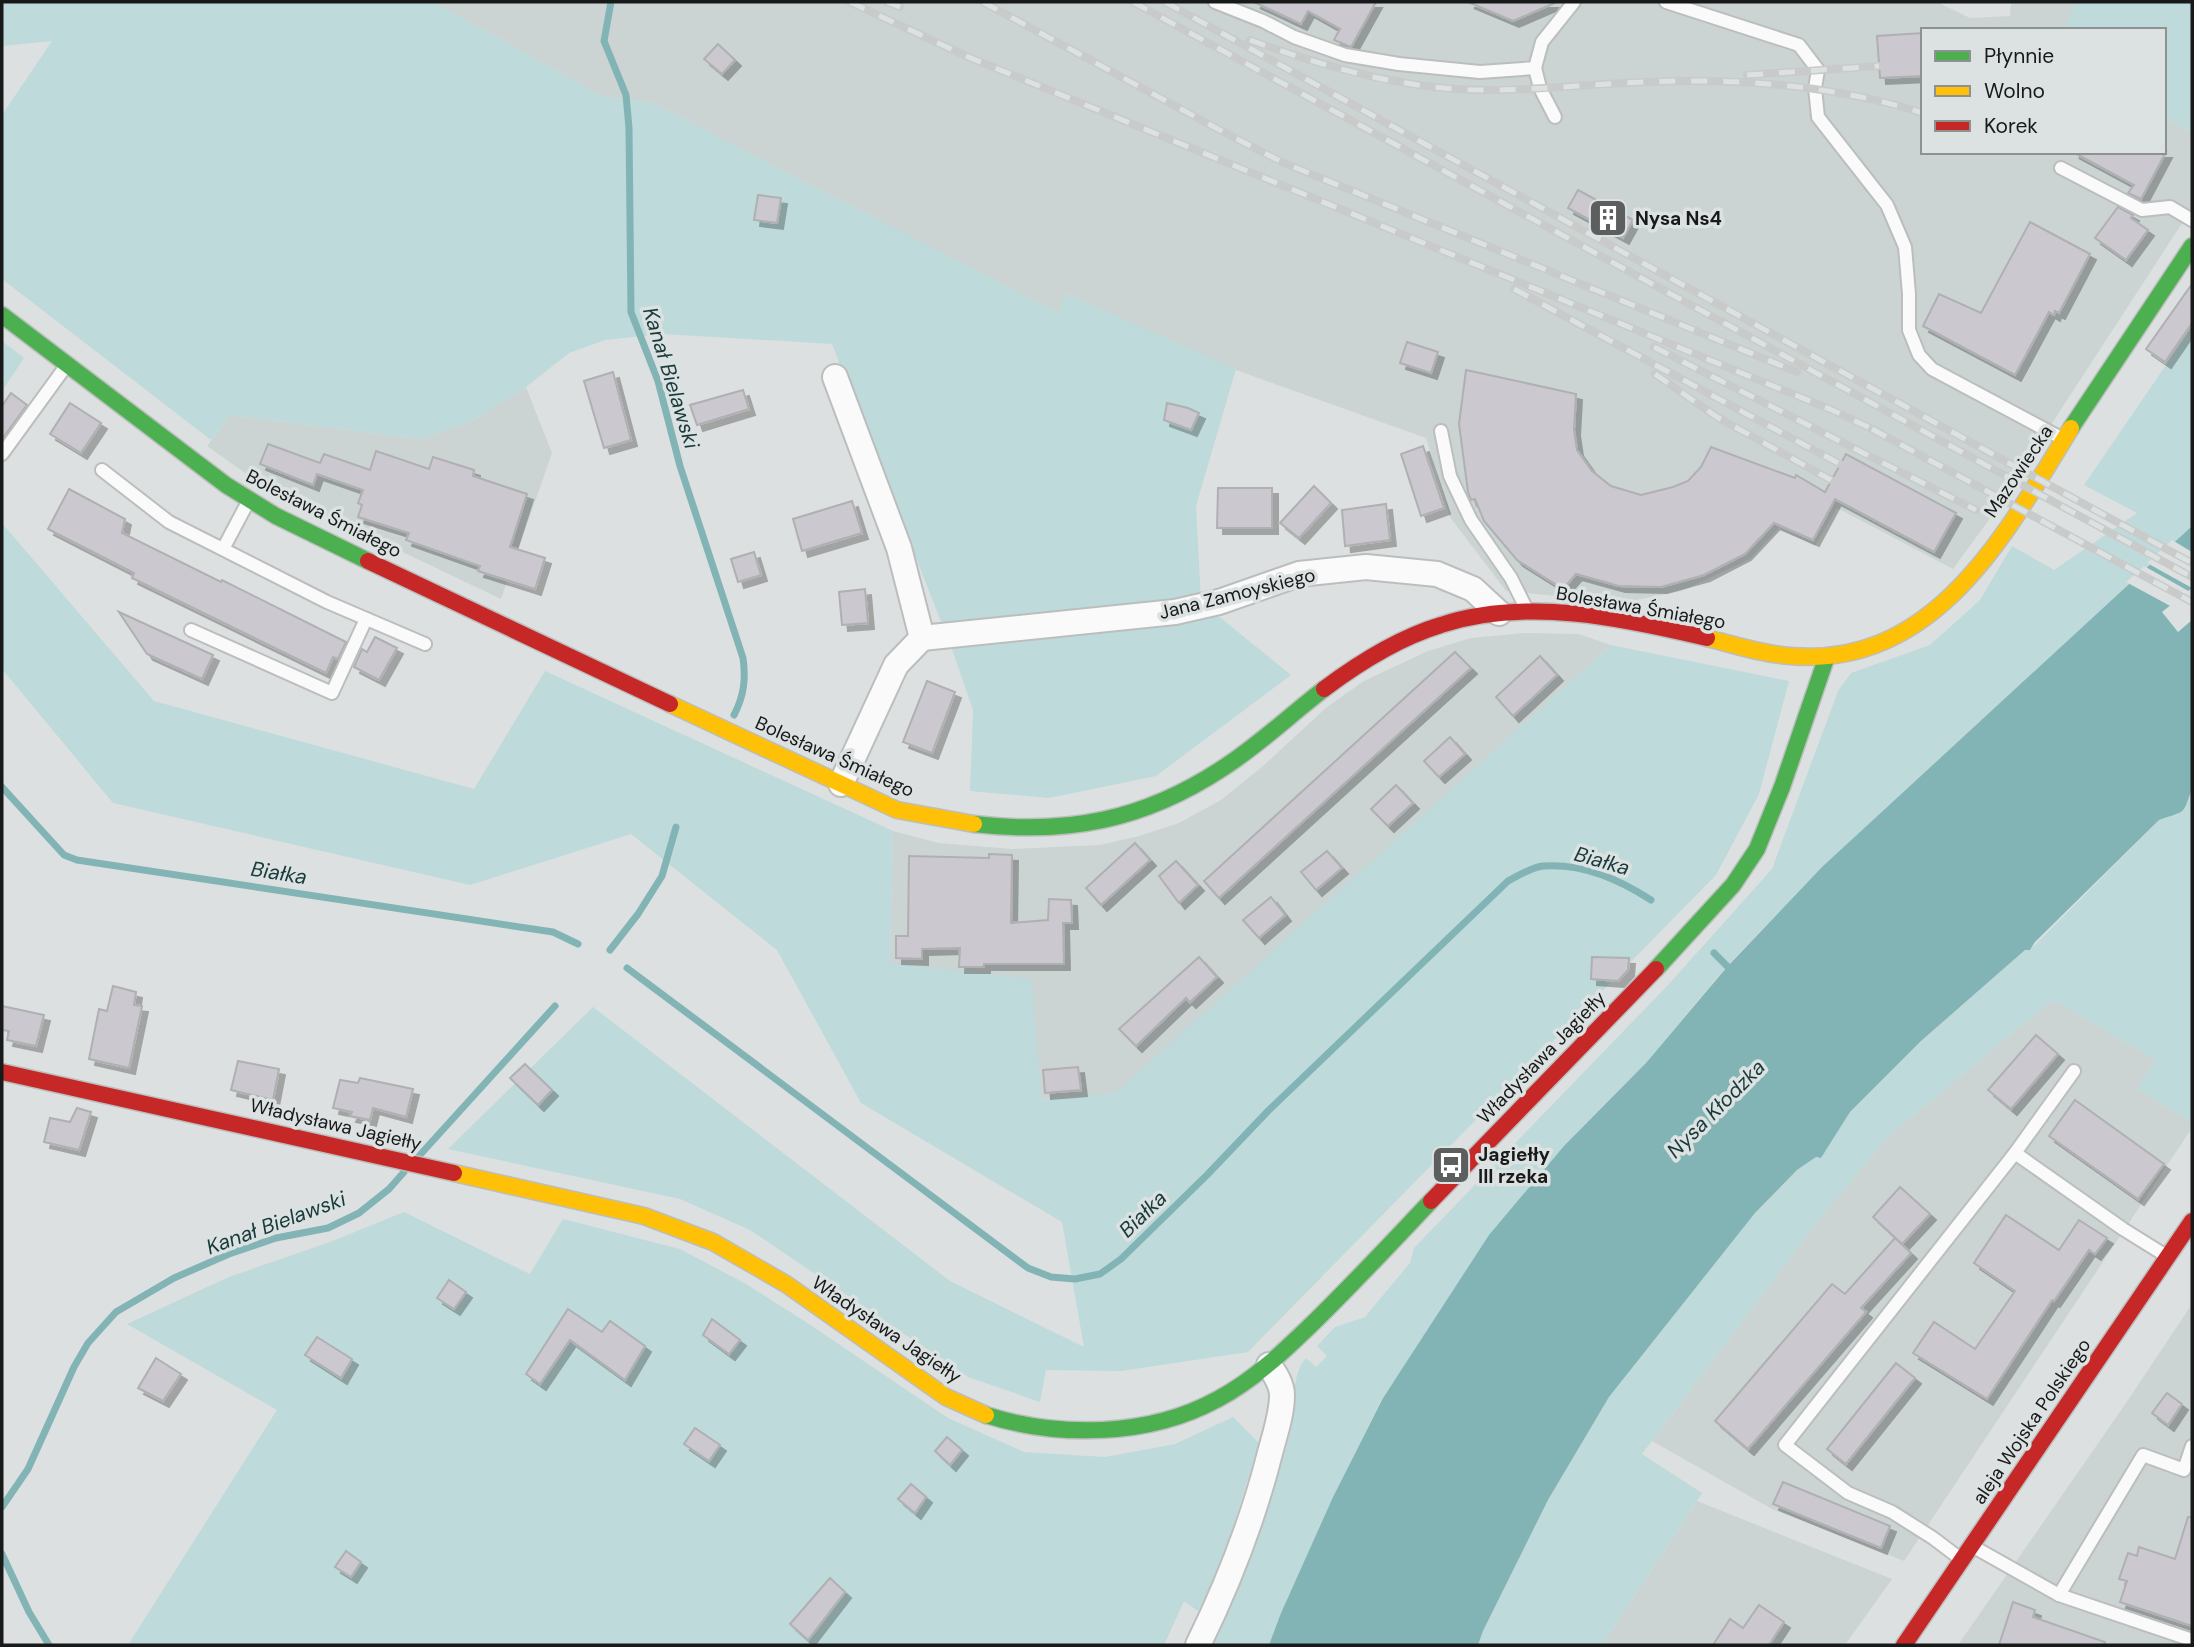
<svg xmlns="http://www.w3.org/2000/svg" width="2194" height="1647" font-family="'DM Sans',sans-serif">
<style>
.built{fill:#cbd4d3}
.green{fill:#bedada}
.water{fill:#83b4b5}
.pier{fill:#dde0e0}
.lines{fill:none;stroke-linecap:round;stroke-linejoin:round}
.stream{stroke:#83b4b5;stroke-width:7}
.building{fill:#ccc8d0;stroke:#afb0b1;stroke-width:2;filter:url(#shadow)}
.lane-casing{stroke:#bcbebe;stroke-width:16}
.street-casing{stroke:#bcbebe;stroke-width:28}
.fast-casing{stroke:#bcbebe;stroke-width:19}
.slow-casing{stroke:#bcbebe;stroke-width:19}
.jam-casing{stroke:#bcbebe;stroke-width:19}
.lane{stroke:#fafafa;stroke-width:12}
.street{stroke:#fafafa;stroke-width:24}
.fast{stroke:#4caf50;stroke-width:16}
.slow{stroke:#ffc107;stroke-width:16}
.jam{stroke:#c62828;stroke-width:16}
.rail-casing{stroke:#c9caca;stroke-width:8}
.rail{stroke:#dce1e1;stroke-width:5;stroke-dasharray:16;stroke-linecap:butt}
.labels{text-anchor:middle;stroke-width:7;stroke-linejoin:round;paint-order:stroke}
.poi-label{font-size:19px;font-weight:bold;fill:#181a1a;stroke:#dce1e1;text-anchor:start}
.street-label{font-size:19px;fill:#181a1a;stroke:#dce1e1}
.water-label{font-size:21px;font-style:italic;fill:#183a3b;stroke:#dce1e1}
</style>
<defs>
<filter id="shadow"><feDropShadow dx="6" dy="6" stdDeviation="0" flood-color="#0004"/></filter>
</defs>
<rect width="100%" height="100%" fill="#dde0e0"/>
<!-- built -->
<g class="built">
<path d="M 434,2 L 1937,2 L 1970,18 L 2010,16 L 2011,2 L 2076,2 L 2064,30 L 1923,30 L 1923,152 L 2164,152 L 2164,117 L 2192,133 L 2192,208 L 1991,517 L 1953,569 L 1837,508 L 1815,546 L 1779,528 L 1750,559 L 1682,591 L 1636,600 L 1587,599 L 1506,591 L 1450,517 L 1426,438 L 1236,370 L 1065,293 L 1060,314 L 651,102 L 604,97 Z"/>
<path d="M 526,387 L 552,453 L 501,599 L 262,485 L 207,446 L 230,415 L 421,439 L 474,420 Z"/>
<path d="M 1524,633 L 1579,634 L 1611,645 L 1116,1093 L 1041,1100 L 890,963 L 893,831 L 939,843 L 1012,849 L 1100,845 L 1139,836 L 1179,823 L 1221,800 L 1263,766 L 1327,707 L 1364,681 L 1428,651 L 1471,638 Z"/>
<path d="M 2051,1001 L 2059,1003 L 2155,1060 L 2137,1089 L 2192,1122 L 2192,1128 L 1904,1561 L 1772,1509 L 1652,1441 L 1821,1217 L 1889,1136 Z"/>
<path d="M 2192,1304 L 2192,1645 L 1958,1645 L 2124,1406 Z"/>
<path d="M 1697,1501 L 1892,1579 L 1845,1645 L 1602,1645 Z"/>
</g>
<!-- green -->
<g class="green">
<path d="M 2,2 L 434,2 L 604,97 L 651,102 L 1059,313 L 1065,293 L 1236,369 L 1196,506 L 1201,602 L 1291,675 L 1156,776 L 1049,798 L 970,791 L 973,710 L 953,652 L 832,344 L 663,334 L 605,340 L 569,353 L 526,387 L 474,420 L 421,439 L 230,415 L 211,440 L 2,279 L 2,115 L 52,41 L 2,46 Z"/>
<path d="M 2076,2 L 2192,2 L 2192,133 L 2164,117 L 2164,30 L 2064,30 Z"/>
<path d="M 2192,327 L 2192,526 L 1822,867 L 1727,966 L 1646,1063 L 1436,1318 L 1383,1397 L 1333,1497 L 1281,1613 L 1269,1645 L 1207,1645 C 1240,1576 1271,1505 1291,1430 C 1297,1406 1289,1378 1306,1358 L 1316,1367 L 1327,1356 L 1317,1346 L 1335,1327 L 1365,1317 L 1410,1263 L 1414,1248 L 1668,985 L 1772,869 L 1838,691 L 1851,673 L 1930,645 L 1980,600 L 2012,546 L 2054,570 L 2137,513 L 2084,485 Z"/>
<path d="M 2,341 L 24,358 L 2,391 Z"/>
<path d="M 2,523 L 154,701 L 474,789 L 545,671 L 893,831 L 890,963 L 1031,979 L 1042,1100 L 1116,1092 L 1611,645 L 1789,681 L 1759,794 L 1716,875 L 1248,1352 L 1121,1371 L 1046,1370 L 1040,1402 L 968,1377 L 750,1230 L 680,1199 L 448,1149 L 593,1007 L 950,1281 L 1084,1347 L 1062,1222 L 861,1103 L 777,950 L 631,834 L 470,885 L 113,803 L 2,669 Z"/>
<path d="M 2192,789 L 2192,1122 L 2137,1089 L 2155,1060 L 2059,1003 L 2051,1001 L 1889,1136 L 1821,1217 L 1642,1454 L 1702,1493 L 1602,1645 L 1478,1645 L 1483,1631 L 1548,1500 L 1609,1397 L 1755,1213 L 1797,1170 L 1816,1157 L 1821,1158 L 1850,1112 L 1921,1041 L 2025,950 L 2030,950 L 2159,820 C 2188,810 2182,815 2192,789 Z"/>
<path d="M 404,1212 L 530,1274 L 563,1219 L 680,1249 L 746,1284 L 806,1322 L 948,1418 L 1024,1452 L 1105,1457 L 1175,1444 L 1233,1417 L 1259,1443 L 1221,1565 L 1198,1611 L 1184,1601 L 1164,1645 L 128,1645 L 277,1410 L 127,1324 L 229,1277 L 330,1242 Z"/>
</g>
<!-- water -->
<path class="water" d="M 2192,526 L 2192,588 L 2162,612 L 2178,632 L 2192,620 L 2192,789 C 2182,815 2188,810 2159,820 L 2035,942 L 2030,950 L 2025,950 L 1921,1041 L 1850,1112 L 1821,1158 L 1816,1157 L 1797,1170 L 1755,1213 L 1609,1397 L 1548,1500 L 1483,1631 L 1478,1645 L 1269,1645 L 1281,1613 L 1333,1497 L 1383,1398 L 1489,1235 L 1564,1146 L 1646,1063 L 1727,967 L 1822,867 Z"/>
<!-- pier -->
<g class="pier">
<path d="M 2172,540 L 2192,552 L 2192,588 L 2147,563 Z"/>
<path d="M 2144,566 L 2192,593 L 2174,608 L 2126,582 Z"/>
</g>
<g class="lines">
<!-- stream -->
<g class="stream">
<path d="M 611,2 L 604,41 L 626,95 L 629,128 L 631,312 L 658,381 L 680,466 L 743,658 C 746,679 744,696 734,715"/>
<path d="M 2,787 L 64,855 L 77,860 L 553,932 L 578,944"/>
<path d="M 610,950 L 638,914 L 662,876 L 676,827"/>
<path d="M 1714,953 L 1733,972"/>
<path d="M 627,968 L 1028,1268 L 1051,1277 L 1075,1279 L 1100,1274 L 1121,1259 L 1207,1175 L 1268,1111 L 1508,881 C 1518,876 1532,867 1543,866 C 1582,863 1619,879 1651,900"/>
<path d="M 419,1156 L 555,1006"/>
<path d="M 2,1507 L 28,1469 L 74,1367 L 88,1343 L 116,1312 L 174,1278 L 229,1254 L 276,1238 L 328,1228 L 359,1213 L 389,1189 L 404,1172"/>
<path d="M 2,1554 L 29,1612 L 49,1645"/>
</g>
</g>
<!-- building -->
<g class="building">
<path d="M 1254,2 L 1376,2 L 1351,47 L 1334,40 L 1340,29 L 1308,11 L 1301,24 Z"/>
<path d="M 1468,2 L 1557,2 L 1513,21 Z"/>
<path d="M 1923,33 L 1923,76 L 1880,78 L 1877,36 Z"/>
<path d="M 718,44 L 735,60 L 722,74 L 704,59 Z"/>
<path d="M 2073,152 L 2166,152 L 2141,199 L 2128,193 L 2134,185 Z"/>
<path d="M 1578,190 L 1633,220 L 1623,238 L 1568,208 Z"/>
<path d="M 758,195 L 781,198 L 777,223 L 754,220 Z"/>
<path d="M 2118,207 L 2133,215 L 2131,218 L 2148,230 L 2126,260 L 2095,238 Z"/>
<path d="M 2030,222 L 2090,254 L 2059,313 L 2055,311 L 2054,315 L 2049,312 L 2015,375 L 1923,326 L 1939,294 L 1981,313 Z"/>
<path d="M 2192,284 L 2192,323 L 2165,362 L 2146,349 Z"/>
<path d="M 1407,342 L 1438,352 L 1431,373 L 1400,363 Z"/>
<path d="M 1466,370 L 1576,394 L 1574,430 L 1577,450 L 1592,471 L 1611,486 L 1641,495 L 1673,487 L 1688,481 L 1701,467 L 1711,447 L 1795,478 L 1796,475 L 1825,492 L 1846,454 L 1956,513 L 1934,552 L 1835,499 L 1813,540 L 1774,523 L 1745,554 L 1704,575 L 1661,587 L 1619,586 L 1576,574 L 1563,589 L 1517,560 L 1484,521 L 1475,499 L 1471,500 L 1468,492 L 1459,424 Z"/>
<path d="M 613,372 L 631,440 L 604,448 L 584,381 Z"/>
<path d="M 743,390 L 749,409 L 697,425 L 690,405 Z"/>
<path d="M 11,393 L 27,405 L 2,439 L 2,406 Z"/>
<path d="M 70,403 L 101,423 L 81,453 L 50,434 Z"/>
<path d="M 1167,403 L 1188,408 L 1199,413 L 1191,430 L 1164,420 Z"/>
<path d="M 268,444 L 320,463 L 324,454 L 370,470 L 376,451 L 429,469 L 433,457 L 474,470 L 473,476 L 527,494 L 510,547 L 545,558 L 535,589 L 478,571 L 480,566 L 406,540 L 409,533 L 358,517 L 362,505 L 358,503 L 363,490 L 317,474 L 313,485 L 260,464 Z"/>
<path d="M 1423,446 L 1444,508 L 1421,516 L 1401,454 Z"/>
<path d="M 1314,486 L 1331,503 L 1299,538 L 1280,523 Z"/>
<path d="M 1218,488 L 1272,488 L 1272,528 L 1217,528 Z"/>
<path d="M 69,489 L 125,519 L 122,533 L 221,582 L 222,580 L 346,642 L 338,659 L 333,657 L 326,673 L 132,578 L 134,573 L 48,529 Z"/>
<path d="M 852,501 L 862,533 L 802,551 L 793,519 Z"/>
<path d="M 1386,504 L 1390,540 L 1345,546 L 1342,510 Z"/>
<path d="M 754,552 L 761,575 L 738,582 L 731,559 Z"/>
<path d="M 865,589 L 868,623 L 842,625 L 839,592 Z"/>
<path d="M 119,612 L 213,655 L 202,679 L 147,654 Z"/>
<path d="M 375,637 L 397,648 L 379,680 L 354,667 L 362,649 L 367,652 Z"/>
<path d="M 1455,652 L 1471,668 L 1219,898 L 1204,881 Z"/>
<path d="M 1540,656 L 1557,675 L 1513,716 L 1496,697 Z"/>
<path d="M 927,681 L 955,692 L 932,753 L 903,742 Z"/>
<path d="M 1450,737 L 1465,754 L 1439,777 L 1424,761 Z"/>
<path d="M 1396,785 L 1413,803 L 1388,826 L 1371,809 Z"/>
<path d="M 1135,843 L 1150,860 L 1101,905 L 1086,888 Z"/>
<path d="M 1327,851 L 1342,868 L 1316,890 L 1301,872 Z"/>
<path d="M 989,854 L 1012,855 L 1011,923 L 1048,920 L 1049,899 L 1071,900 L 1072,923 L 1063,923 L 1064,964 L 984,964 L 984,967 L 959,967 L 960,948 L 922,949 L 922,959 L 896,958 L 896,936 L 908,936 L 909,856 L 989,858 Z"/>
<path d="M 1176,861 L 1198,885 L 1179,903 L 1159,876 Z"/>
<path d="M 1271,897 L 1285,915 L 1259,938 L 1243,920 Z"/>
<path d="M 1199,957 L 1217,977 L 1190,1002 L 1186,998 L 1136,1046 L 1119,1029 Z"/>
<path d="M 1592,957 L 1629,958 L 1628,970 L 1618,981 L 1591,979 Z"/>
<path d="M 113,986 L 136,992 L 134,1005 L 142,1006 L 129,1068 L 89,1059 L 99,1009 L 107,1011 Z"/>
<path d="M 2,1006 L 44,1015 L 36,1046 L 7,1040 L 9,1031 L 2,1030 Z"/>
<path d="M 2036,1035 L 2058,1054 L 2011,1109 L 1988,1090 Z"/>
<path d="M 238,1061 L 279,1069 L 273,1100 L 231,1090 Z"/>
<path d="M 525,1064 L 552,1090 L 538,1105 L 510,1078 Z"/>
<path d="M 1078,1067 L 1081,1090 L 1045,1093 L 1043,1070 Z"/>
<path d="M 360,1078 L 413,1089 L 406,1117 L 373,1108 L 370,1120 L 350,1116 L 352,1112 L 333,1108 L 340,1080 L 358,1083 Z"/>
<path d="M 2075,1100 L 2164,1164 L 2138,1199 L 2049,1136 Z"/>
<path d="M 77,1108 L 91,1112 L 79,1150 L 44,1142 L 50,1118 L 70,1122 Z"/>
<path d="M 1900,1187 L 1930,1214 L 1902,1244 L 1873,1217 Z"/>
<path d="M 2006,1215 L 2059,1250 L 2079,1220 L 2107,1238 L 2095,1254 L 2089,1250 L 2054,1301 L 2052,1300 L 1987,1399 L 1913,1353 L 1934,1322 L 1975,1349 L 2015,1291 L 1974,1263 Z"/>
<path d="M 1895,1238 L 1911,1253 L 1861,1308 L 1866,1312 L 1748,1449 L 1715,1421 L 1832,1284 L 1845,1294 Z"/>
<path d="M 449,1280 L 466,1292 L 454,1309 L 437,1298 Z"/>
<path d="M 568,1309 L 602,1332 L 610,1321 L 645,1346 L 625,1380 L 570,1340 L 540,1384 L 526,1374 Z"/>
<path d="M 712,1319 L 740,1340 L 729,1354 L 703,1335 Z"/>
<path d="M 317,1337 L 352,1359 L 341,1378 L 305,1355 Z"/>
<path d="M 156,1358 L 181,1374 L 163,1401 L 138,1388 Z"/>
<path d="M 1896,1363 L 1915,1378 L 1846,1464 L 1827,1449 Z"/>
<path d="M 2167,1393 L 2182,1404 L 2168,1425 L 2152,1413 Z"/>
<path d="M 695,1428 L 720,1445 L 709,1461 L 684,1444 Z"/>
<path d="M 947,1437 L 962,1450 L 950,1465 L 935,1451 Z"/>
<path d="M 1783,1482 L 1890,1526 L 1881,1548 L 1773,1504 Z"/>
<path d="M 911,1484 L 926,1497 L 915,1513 L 898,1499 Z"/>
<path d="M 2188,1517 L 2192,1517 L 2192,1626 L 2120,1602 L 2127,1581 L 2119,1579 L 2128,1553 L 2137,1556 L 2139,1547 L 2175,1559 Z"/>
<path d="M 346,1551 L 361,1562 L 351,1577 L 335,1567 Z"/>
<path d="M 830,1578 L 845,1592 L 808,1640 L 790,1624 Z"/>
<path d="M 2013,1602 L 2035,1610 L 2033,1617 L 2105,1642 L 2104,1645 L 1999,1645 Z"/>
<path d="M 1759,1605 L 1784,1622 L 1769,1645 L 1713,1645 L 1730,1619 L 1743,1628 Z"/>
</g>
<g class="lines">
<!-- lane casing -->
<g class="lane-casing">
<g id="lane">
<path d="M 1215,2 L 1263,21 L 1294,37 L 1345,55 L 1399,64 L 1480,72 L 1535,68 L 1542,42 L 1574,2"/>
<path d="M 1666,2 L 1799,45 L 1818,70 L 1815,88 L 1818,117 L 1887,205 L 1905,247 L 1909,294 L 1909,330 L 1919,355 L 1932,369 L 2063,439"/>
<path d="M 1535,68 L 1540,88 L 1555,117"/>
<path d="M 2061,168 L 2142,210 L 2170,207 L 2192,220"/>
<path d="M 1441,431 L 1450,476 L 1471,520 L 1511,578 L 1526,608"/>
<path d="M 2,454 L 66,366"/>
<path d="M 102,470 L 169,522 L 327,602 L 425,644"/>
<path d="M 223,549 L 249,500"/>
<path d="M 191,630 L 332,693 L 366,619"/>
<path d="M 2015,1153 L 2074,1071"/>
<path d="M 1972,1546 L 2059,1595 L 2192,1640"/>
<path d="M 1962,1560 L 1933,1538 L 1892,1512 L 1848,1493 L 1785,1445 L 2015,1153 L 2123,1229 L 2168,1257"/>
<path d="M 2059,1595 L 2143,1455 L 2184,1470 L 2192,1446"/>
</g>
</g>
<!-- street casing -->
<g class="street-casing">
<g id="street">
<path d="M 835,377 L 899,548 L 922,638 L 896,665 L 841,784"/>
<path d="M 922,638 L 1175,612 L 1219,602 L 1299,574 L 1366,567 L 1437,574 L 1473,589 L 1499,613"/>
<path d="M 1198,1645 C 1228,1584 1253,1520 1270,1453 C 1275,1434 1282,1414 1282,1395 C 1282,1384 1275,1374 1269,1365"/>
</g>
</g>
<!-- fast casing -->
<g class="fast-casing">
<g id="fast">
<path d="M 2,315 L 226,485 L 276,516 L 368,561"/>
<path d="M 2071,428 L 2192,246"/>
<path d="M 974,824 C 1068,835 1144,820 1223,768 C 1259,745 1290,715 1324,689"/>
<path d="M 1656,969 L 1733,885 L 1757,849 L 1782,787 L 1827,656"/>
<path d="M 986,1415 C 1059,1438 1149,1437 1218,1399 C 1254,1380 1284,1351 1313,1323 C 1353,1284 1392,1242 1431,1201"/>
</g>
</g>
<!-- slow casing -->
<g class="slow-casing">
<g id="slow">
<path d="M 1707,638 C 1735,645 1762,654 1790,656 C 1935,669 2006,533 2071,428"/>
<path d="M 670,704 L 897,810 L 974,824"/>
<path d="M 454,1173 L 644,1216 L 713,1242 L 786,1284 L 946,1397 L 986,1415"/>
</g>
</g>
<!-- jam casing -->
<g class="jam-casing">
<g id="jam">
<path d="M 368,561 L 670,704"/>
<path d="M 1324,689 C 1360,662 1398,638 1441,625 C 1526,597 1623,618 1707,638"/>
<path d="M 2,1072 L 454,1173"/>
<path d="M 1431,1201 L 1656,969"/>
<path d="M 1904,1645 L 2192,1221"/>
</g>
</g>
<!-- lane -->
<use href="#lane" class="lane"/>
<!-- street -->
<use href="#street" class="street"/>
<!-- fast -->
<use href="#fast" class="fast"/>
<!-- slow -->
<use href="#slow" class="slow"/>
<!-- jam -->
<use href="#jam" class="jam"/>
<!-- rail casing -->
<g class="rail-casing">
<g id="rail">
<path d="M 850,2 L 966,56 L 1832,410 L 1881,433"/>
<path d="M 887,2 L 900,7"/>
<path d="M 983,2 L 1229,135 L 1284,163 L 1797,372"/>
<path d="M 1133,2 L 2192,577"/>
<path d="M 1165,2 L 2192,563"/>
<path d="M 1250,40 C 1316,64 1385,84 1455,89 C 1519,93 1582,84 1646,82 C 1739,78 1833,85 1923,113"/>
<path d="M 1747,75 L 1879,66"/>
<path d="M 1514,289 L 1840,464"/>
<path d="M 1654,347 L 1976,510"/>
<path d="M 1655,374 L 1717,417 L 1831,480"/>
<path d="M 1872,429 L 2192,602"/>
</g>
</g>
<!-- rail -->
<use href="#rail" class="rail"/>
</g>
<!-- icons -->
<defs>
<g id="building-square" transform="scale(2.0125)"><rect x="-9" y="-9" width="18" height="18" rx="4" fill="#5d5f5f" stroke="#dce1e1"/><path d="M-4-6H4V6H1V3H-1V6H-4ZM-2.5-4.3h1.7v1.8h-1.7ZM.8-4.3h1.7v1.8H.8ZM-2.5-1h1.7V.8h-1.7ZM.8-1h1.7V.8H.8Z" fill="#fff"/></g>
<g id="bus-square" transform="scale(2.0125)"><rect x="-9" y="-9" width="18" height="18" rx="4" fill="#5d5f5f" stroke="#dce1e1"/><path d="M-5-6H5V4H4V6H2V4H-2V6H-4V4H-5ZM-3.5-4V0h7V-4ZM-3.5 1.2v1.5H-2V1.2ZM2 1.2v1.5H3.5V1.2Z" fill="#fff"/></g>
</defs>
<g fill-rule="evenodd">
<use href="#building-square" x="1608" y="218"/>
<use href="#bus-square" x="1451" y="1165"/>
</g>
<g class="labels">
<!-- poi labels -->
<g class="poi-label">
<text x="1635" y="225">Nysa Ns4</text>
<text x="1478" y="1161">Jagiełły<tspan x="1478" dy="22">III rzeka</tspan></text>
</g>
<!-- street labels -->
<g class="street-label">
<text transform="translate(2018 471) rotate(-56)" y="7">Mazowiecka</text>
<text transform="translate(324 513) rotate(27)" y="7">Bolesława Śmiałego</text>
<text transform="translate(1237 593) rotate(-14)" y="7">Jana Zamoyskiego</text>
<text transform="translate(1641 607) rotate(10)" y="7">Bolesława Śmiałego</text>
<text transform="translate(835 756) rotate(24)" y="7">Bolesława Śmiałego</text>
<text transform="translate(1541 1057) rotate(-46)" y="7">Władysława Jagiełły</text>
<text transform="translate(336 1124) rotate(13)" y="7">Władysława Jagiełły</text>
<text transform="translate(887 1329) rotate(34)" y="7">Władysława Jagiełły</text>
<text transform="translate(2031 1421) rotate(-56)" y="7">aleja Wojska Polskiego</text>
</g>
<!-- water labels -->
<g class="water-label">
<text transform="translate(671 378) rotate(73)" y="7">Kanał Bielawski</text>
<text transform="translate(1602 861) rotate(16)" y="7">Białka</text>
<text transform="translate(279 873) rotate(9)" y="7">Białka</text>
<text transform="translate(1716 1109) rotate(-45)" y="7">Nysa Kłodzka</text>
<text transform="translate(1143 1214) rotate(-44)" y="7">Białka</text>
<text transform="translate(276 1223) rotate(-20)" y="7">Kanał Bielawski</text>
</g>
</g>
<!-- border -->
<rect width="2194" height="1647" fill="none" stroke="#181a1a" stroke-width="7"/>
<!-- legend -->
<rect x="1921" y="28" width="245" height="126" fill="#dce1e1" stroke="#8e9191" stroke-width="2"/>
<rect x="1935" y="51" width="35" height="10" fill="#4caf50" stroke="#8e9191" stroke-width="2"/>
<text x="1984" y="63" font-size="21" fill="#181a1a">Płynnie</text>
<rect x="1935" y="86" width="35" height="10" fill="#ffc107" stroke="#8e9191" stroke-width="2"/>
<text x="1984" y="98" font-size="21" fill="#181a1a">Wolno</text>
<rect x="1935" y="121" width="35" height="10" fill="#c62828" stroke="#8e9191" stroke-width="2"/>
<text x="1984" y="133" font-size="21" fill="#181a1a">Korek</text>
</svg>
